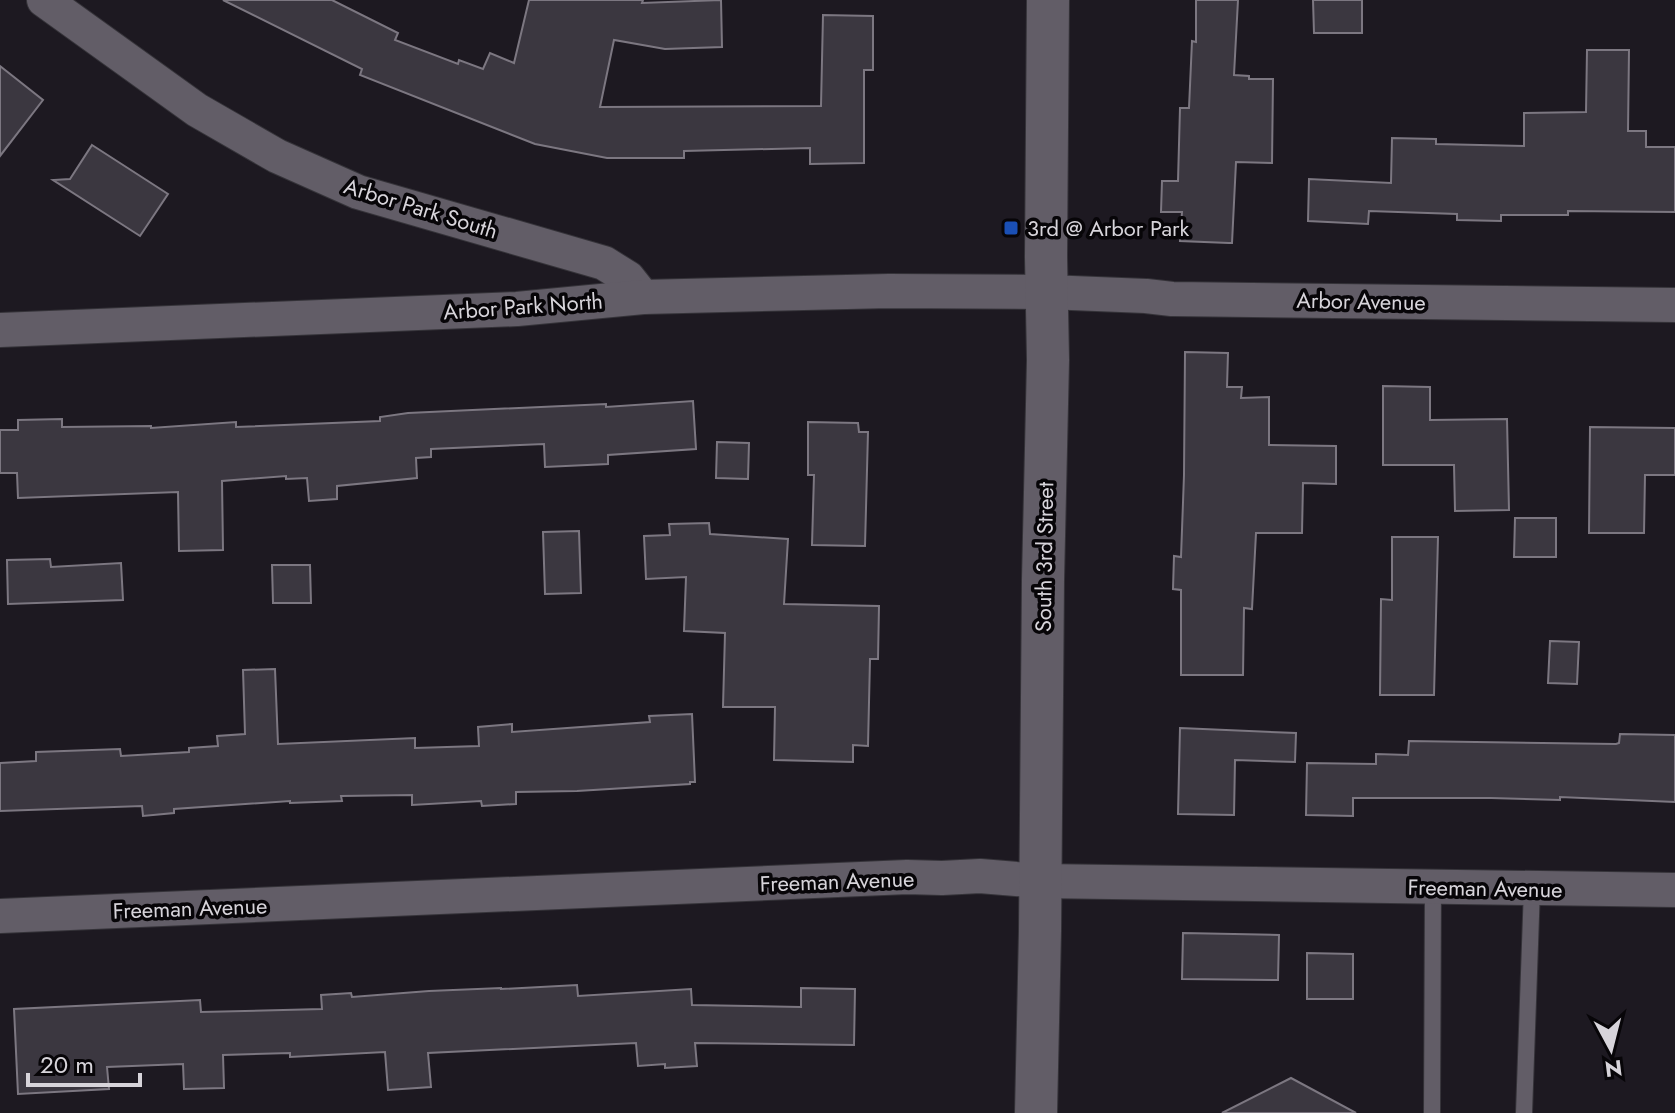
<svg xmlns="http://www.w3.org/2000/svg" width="1675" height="1113" font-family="Jost,sans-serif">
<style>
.building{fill:#3b3740;stroke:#7c7781;stroke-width:2}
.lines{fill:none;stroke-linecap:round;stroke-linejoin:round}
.service-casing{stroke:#353339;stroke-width:18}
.minor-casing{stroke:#353339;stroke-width:36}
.tertiary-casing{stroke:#353339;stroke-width:44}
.service{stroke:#625d67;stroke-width:16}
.minor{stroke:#625d67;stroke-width:34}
.tertiary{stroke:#625d67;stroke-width:42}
.transit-dot{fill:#1a4fb4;stroke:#070508;stroke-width:3}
.labels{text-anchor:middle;stroke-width:7;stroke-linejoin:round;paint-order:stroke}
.street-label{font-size:22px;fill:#d7d4da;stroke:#070508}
.poi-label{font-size:22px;fill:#d7d4da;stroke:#070508;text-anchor:start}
</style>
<rect width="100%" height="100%" fill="#1d1921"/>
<!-- building -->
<g class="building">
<path d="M 223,0 L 332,0 L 398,33 L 395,40 L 458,64 L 459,60 L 483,69 L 490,53 L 514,63 L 529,0 L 643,0 L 642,3 L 721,0 L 722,47 L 665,49 L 614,40 L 600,107 L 821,106 L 823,15 L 873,16 L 873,70 L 864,70 L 864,163 L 810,164 L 810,148 L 684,151 L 684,158 L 607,158 L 535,144 L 360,75 L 362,69 Z"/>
<path d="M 1196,0 L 1238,0 L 1234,75 L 1249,76 L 1249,79 L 1273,79 L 1272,163 L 1236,162 L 1232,243 L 1229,243 L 1180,241 L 1182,212 L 1161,212 L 1162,181 L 1178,181 L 1180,108 L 1189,108 L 1192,41 L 1196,42 Z"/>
<path d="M 1313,0 L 1362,0 L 1362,33 L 1314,33 Z"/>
<path d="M 1587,50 L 1629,50 L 1628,131 L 1646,131 L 1646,147 L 1675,147 L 1675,212 L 1568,211 L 1568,215 L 1501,215 L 1501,221 L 1457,220 L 1457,214 L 1369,211 L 1368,224 L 1308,221 L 1309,179 L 1391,183 L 1392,138 L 1436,139 L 1436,144 L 1524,146 L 1524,113 L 1586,112 Z"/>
<path d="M 0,66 L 43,100 L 0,156 Z"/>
<path d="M 92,145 L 168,194 L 140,236 L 53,180 L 70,179 Z"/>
<path d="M 1185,352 L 1228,353 L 1227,387 L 1242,387 L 1241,398 L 1269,397 L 1269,445 L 1336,446 L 1336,484 L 1303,483 L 1302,533 L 1256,533 L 1252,609 L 1244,608 L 1243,675 L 1181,675 L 1181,590 L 1173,589 L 1174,556 L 1181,557 L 1184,475 Z"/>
<path d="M 1383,386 L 1430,387 L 1430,420 L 1507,419 L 1509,510 L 1455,511 L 1454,465 L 1383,465 Z"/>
<path d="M 693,401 L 696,449 L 608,455 L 608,464 L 545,467 L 544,444 L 431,449 L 431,457 L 416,458 L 417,478 L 337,486 L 337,499 L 309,501 L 307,478 L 286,479 L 286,476 L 222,481 L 223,550 L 179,551 L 178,492 L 18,498 L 17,473 L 0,473 L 0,430 L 18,430 L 18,420 L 62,419 L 62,427 L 151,426 L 151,428 L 236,422 L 236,427 L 380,421 L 380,417 L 408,413 L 606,404 L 606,407 Z"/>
<path d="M 808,422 L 858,423 L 859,432 L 868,432 L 865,546 L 812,545 L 814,475 L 808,475 Z"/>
<path d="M 1590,427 L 1675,428 L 1675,475 L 1645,475 L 1644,533 L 1589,533 Z"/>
<path d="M 717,442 L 749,443 L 748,479 L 716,478 Z"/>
<path d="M 1515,518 L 1556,518 L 1556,557 L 1514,557 Z"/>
<path d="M 709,523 L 710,534 L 788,539 L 784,604 L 879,606 L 878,659 L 870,659 L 868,746 L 853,745 L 853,762 L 774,760 L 775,707 L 723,707 L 725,633 L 684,631 L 686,577 L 646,579 L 644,536 L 670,535 L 669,524 Z"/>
<path d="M 579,531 L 581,593 L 545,594 L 543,532 Z"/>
<path d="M 1392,537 L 1438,537 L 1434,695 L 1380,695 L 1381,599 L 1392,600 Z"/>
<path d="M 50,559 L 51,567 L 121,563 L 123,600 L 8,604 L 7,560 Z"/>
<path d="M 272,565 L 310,565 L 311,603 L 273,603 Z"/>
<path d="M 1550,641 L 1579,642 L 1577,684 L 1548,683 Z"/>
<path d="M 275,669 L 278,744 L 415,738 L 415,748 L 479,746 L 478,727 L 512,724 L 512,732 L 650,722 L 649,716 L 692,714 L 695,782 L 690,782 L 690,784 L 577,791 L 516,792 L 516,804 L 482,806 L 481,801 L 412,805 L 412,795 L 341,796 L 342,801 L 290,803 L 290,801 L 174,809 L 174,813 L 143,816 L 142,806 L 0,811 L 0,763 L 36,761 L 36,752 L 120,749 L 121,756 L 189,752 L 189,748 L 218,746 L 217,736 L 245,734 L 243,670 Z"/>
<path d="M 1180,728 L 1296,733 L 1295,762 L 1235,760 L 1234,815 L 1178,814 Z"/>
<path d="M 1620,734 L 1675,735 L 1675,802 L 1560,797 L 1560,800 L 1491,798 L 1353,798 L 1353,816 L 1306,815 L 1307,763 L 1376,764 L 1376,754 L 1408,755 L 1409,741 L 1616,744 L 1619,743 Z"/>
<path d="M 1183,933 L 1279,935 L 1278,980 L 1182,979 Z"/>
<path d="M 1307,953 L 1353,954 L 1353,999 L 1307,999 Z"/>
<path d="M 577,985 L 578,996 L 691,989 L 692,1005 L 801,1007 L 801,988 L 855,989 L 854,1045 L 695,1043 L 697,1066 L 665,1068 L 665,1064 L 638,1066 L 636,1043 L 428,1053 L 431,1087 L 388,1090 L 385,1052 L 290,1057 L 290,1053 L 223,1055 L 224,1088 L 184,1089 L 183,1064 L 107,1067 L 109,1089 L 18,1094 L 14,1009 L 200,1000 L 201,1012 L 322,1009 L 321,995 L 351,993 L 352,997 L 429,991 L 501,988 L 501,989 Z"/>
<path d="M 1291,1078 L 1356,1113 L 1222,1113 Z"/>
</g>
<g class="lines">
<!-- service casing -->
<g class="service-casing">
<g id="service">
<path d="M 1432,1113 L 1433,887"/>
<path d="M 1524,1113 L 1532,888"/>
</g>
</g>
<!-- minor casing -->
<g class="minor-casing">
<g id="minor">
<path d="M 44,0 L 197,110 L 277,156 L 358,192 L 604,263 L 628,278 L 643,297"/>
<path d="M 0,330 L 517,309 L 643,297 L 889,291 L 1047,292 L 1146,296 L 1172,299 L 1675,305"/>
<path d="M 0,916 L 907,877 L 942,878 L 980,876 L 1040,881 L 1675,890"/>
</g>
</g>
<!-- tertiary casing -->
<g class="tertiary-casing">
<path id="tertiary" d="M 1036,1113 L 1040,931 L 1043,580 L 1048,360 L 1046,257 L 1048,0"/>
</g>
<!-- service -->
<use href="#service" class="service"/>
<!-- minor -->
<use href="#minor" class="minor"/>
<!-- tertiary -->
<use href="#tertiary" class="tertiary"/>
</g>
<!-- markers -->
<rect class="transit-dot" x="1003" y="220" width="16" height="16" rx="4"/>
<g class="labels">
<!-- street labels -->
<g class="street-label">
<text transform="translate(421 208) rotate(17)" y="8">Arbor Park South</text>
<text transform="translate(1361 301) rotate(1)" y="8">Arbor Avenue</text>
<text transform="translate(523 306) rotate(-4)" y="8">Arbor Park North</text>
<text transform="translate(1044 557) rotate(-89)" y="8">South 3rd Street</text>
<text transform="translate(837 881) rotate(-2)" y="8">Freeman Avenue</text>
<text transform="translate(1485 888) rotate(1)" y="8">Freeman Avenue</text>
<text transform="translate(190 908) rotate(-2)" y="8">Freeman Avenue</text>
</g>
<!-- poi labels -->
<g class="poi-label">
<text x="1027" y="236">3rd @ Arbor Park</text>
</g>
</g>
<!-- north arrow -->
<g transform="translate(1611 1049) rotate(173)" stroke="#070508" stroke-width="6" paint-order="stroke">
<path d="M0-6L14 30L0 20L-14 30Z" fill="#d7d4da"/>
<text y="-12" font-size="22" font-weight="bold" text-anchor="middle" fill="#d7d4da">N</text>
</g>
<!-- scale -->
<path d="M28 1073v12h112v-12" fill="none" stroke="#d7d4da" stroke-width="4"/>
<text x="40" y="1073" font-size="24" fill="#d7d4da" stroke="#070508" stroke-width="6" paint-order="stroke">20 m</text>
</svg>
